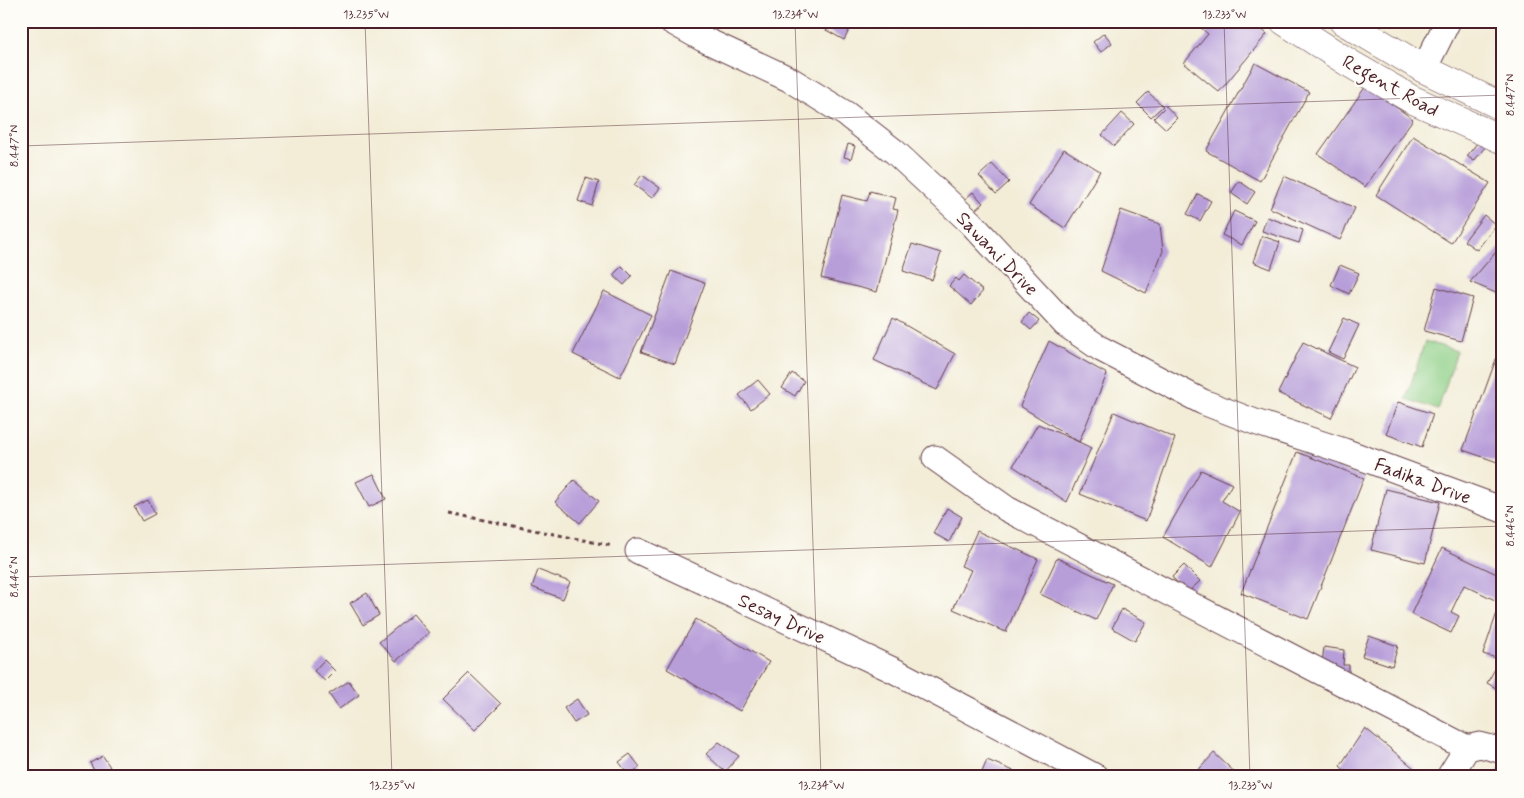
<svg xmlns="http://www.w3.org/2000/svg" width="1524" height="798" font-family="Mynerve,sans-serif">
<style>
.green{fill:#8ecf86;stroke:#6c7758}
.building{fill:#b79ed9}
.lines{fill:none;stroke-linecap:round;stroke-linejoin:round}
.minor-casing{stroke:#633e45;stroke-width:27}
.primary-casing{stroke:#633e45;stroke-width:29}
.path{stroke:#633e45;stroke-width:3;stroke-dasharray:4 4;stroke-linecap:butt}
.minor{stroke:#fff;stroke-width:25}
.primary{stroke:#fff;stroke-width:28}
.ticks{fill:none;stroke:#4a1f2b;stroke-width:1;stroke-opacity:0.45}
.labels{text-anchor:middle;stroke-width:4.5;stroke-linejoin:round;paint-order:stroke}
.street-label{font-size:19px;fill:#4a1f2b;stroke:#fdfcf7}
.neatline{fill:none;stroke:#4a1f2b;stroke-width:2}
.ticks-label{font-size:12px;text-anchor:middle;fill:#4a1f2b}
</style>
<rect width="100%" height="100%" fill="#fdfcf7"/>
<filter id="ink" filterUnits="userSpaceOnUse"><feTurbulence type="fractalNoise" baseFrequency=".02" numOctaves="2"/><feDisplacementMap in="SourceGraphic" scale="10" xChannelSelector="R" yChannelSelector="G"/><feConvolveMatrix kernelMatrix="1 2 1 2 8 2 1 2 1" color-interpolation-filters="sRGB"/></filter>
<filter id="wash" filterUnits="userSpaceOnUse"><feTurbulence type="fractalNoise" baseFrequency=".0096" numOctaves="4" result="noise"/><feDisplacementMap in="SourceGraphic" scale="20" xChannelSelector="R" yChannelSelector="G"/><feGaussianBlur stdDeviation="1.12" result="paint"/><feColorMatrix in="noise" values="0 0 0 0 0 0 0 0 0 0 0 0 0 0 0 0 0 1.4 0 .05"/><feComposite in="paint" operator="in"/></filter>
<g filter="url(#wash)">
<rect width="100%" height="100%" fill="#f3edd8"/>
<!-- green -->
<path class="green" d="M 1425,341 L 1457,351 L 1438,410 L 1406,399 Z"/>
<g id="blocks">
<!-- building -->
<g class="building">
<path d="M 819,21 L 854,21 L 844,40 L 817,25 Z"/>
<path d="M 1193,21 L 1252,21 L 1267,34 L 1219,92 L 1184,63 L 1208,34 Z"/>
<path d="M 1104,33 L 1112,43 L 1101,52 L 1093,42 Z"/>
<path d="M 1255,63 L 1309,92 L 1260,181 L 1206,151 Z"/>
<path d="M 1366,86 L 1413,119 L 1365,187 L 1318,154 Z"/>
<path d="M 1148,92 L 1163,106 L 1151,117 L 1137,103 Z"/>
<path d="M 1166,106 L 1177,118 L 1166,129 L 1154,118 Z"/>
<path d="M 1122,113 L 1134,124 L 1114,146 L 1102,135 Z"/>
<path d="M 1485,133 L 1492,138 L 1474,161 L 1467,156 Z"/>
<path d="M 1413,136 L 1490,183 L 1451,243 L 1376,195 Z"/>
<path d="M 848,144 L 855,146 L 851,159 L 844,157 Z"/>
<path d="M 1064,149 L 1100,171 L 1065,228 L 1029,205 Z"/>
<path d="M 992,164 L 1009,182 L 996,194 L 979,176 Z"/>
<path d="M 642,175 L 660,188 L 652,198 L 634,185 Z"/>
<path d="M 1284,176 L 1355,208 L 1340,240 L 1270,208 Z"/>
<path d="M 586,178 L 599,182 L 592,206 L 578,201 Z"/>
<path d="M 1239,181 L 1255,192 L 1247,204 L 1231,193 Z"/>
<path d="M 870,191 L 896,198 L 893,209 L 898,210 L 877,292 L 821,278 L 842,195 L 867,201 Z"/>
<path d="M 973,192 L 983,203 L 974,211 L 964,200 Z"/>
<path d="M 1198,194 L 1211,201 L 1200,221 L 1187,214 Z"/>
<path d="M 1121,210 L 1160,224 L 1163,251 L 1146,293 L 1101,271 Z"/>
<path d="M 1234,211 L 1255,221 L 1242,245 L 1222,235 Z"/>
<path d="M 1484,215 L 1496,225 L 1477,250 L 1464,241 Z"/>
<path d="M 1267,217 L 1303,230 L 1299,243 L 1262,231 Z"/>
<path d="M 1262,236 L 1280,242 L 1271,269 L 1253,262 Z"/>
<path d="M 912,244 L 941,253 L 932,280 L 903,271 Z"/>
<path d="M 1503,244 L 1503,296 L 1470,282 Z"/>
<path d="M 1340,265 L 1359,273 L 1349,294 L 1331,285 Z"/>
<path d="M 622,266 L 632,276 L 624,285 L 613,275 Z"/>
<path d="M 671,271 L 705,283 L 675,364 L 641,352 Z"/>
<path d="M 964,275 L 983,291 L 971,305 L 949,286 L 956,278 L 959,281 Z"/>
<path d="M 1436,287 L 1473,298 L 1461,341 L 1424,331 Z"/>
<path d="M 604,291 L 651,315 L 620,377 L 573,354 Z"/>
<path d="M 1029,313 L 1039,321 L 1031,330 L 1022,322 Z"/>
<path d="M 893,318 L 955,354 L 937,390 L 874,360 Z"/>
<path d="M 1344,318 L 1359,325 L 1343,359 L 1328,352 Z"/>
<path d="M 1049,341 L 1107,374 L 1079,442 L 1091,448 L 1067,502 L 1013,466 L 1038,424 L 1079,442 L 1020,406 Z"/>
<path d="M 1303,342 L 1355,367 L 1331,418 L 1278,393 Z"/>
<path d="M 1499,351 L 1503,352 L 1503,464 L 1463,450 Z"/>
<path d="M 792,373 L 804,381 L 795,396 L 782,388 Z"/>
<path d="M 758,380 L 770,394 L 751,409 L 739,395 Z"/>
<path d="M 1398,402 L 1433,414 L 1422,447 L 1386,434 Z"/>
<path d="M 1114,412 L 1175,438 L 1146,521 L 1080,494 Z"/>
<path d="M 1297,452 L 1364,478 L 1308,619 L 1241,593 Z"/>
<path d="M 1201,470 L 1232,484 L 1222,501 L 1240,512 L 1212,567 L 1163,537 Z"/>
<path d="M 374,474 L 386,499 L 369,507 L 356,482 Z"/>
<path d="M 574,480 L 599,501 L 580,523 L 555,502 Z"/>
<path d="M 1386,489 L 1440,502 L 1425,563 L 1371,550 Z"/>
<path d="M 148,500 L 155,514 L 142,521 L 134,507 Z"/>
<path d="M 947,508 L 962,517 L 949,542 L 933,533 Z"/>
<path d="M 977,531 L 1038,559 L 1006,632 L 953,609 L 971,570 L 961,566 Z"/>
<path d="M 1442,548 L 1503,577 L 1503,584 L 1495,600 L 1464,585 L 1451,612 L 1459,616 L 1451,633 L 1411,614 Z"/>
<path d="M 1057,558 L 1113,584 L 1096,620 L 1040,594 Z"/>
<path d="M 1184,565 L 1200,581 L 1187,593 L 1172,577 Z"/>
<path d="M 538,570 L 570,582 L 563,599 L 532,587 Z"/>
<path d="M 367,593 L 379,615 L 363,625 L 350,603 Z"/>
<path d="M 1503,595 L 1503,660 L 1483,654 Z"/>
<path d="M 1122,609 L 1146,622 L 1135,641 L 1112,628 Z"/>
<path d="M 413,614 L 429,633 L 396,661 L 379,642 Z"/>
<path d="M 696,619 L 769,662 L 740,711 L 667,669 Z"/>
<path d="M 1369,636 L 1398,646 L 1392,666 L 1362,656 Z"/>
<path d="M 1324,647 L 1344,650 L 1343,665 L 1349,665 L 1349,673 L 1335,672 L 1336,665 L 1322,663 Z"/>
<path d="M 324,660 L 335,671 L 325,681 L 314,671 Z"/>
<path d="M 1495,669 L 1503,673 L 1503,692 L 1487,683 Z"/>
<path d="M 469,673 L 501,704 L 475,730 L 443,699 Z"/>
<path d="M 349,681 L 359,695 L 339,709 L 329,694 Z"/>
<path d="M 577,699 L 587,715 L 574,723 L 564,708 Z"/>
<path d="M 1365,728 L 1414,768 L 1408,777 L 1352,777 L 1340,766 Z"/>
<path d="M 719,742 L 739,756 L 725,772 L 706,754 Z"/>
<path d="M 1214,753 L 1240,777 L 1192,777 Z"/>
<path d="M 630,754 L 640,767 L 629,775 L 619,762 Z"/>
<path d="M 103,756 L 110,767 L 96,774 L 90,763 Z"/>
<path d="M 987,760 L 1021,774 L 1020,777 L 980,777 Z"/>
<path d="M 1503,763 L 1503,777 L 1493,777 Z"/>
</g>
</g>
</g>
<g filter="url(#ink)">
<use href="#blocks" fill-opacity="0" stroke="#633e45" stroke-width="1"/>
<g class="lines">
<!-- minor casing -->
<g class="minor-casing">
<g id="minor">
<path d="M 671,21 L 703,39 L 789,79 L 846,114 L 895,152 L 971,223 L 1065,324 L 1101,349 L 1203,402 L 1255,422 L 1344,451 L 1503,510"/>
<path d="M 1424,69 L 1448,21"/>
<path d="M 935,458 L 1007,509 L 1467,748"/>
<path d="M 638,551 L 895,671 L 1096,777"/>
<path d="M 1449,777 L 1467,748 L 1480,745 L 1503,751"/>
</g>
</g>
<!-- primary casing -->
<g class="primary-casing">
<g id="primary">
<path d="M 1284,21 L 1349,63 L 1411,99 L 1503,140"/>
<path d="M 1343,21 L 1424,69 L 1503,107"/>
</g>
</g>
<!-- path -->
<path class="path" d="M 449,513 L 613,546"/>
<!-- minor -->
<use href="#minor" class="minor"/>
<!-- primary -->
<use href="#primary" class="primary"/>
</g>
</g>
<!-- ticks -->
<path class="ticks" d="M 365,21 L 392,777M 795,21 L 821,777M 1224,21 L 1250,777M 21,146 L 1503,95M 21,577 L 1503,526"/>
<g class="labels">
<!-- street labels -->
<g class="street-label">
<text transform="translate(1391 85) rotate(29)" y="7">Regent Road</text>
<text transform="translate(998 253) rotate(46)" y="7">Sawani Drive</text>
<text transform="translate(1423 480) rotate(20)" y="7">Fadika Drive</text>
<text transform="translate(782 618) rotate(25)" y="7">Sesay Drive</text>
</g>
</g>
<!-- margin -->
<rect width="1524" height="798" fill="none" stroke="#fdfcf7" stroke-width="55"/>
<rect x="28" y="28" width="1468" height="742" class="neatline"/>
<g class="ticks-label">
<text x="366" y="18">13.235°W</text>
<text x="795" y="18">13.234°W</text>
<text x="1224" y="18">13.233°W</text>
<text transform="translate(1510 95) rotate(-90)" y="4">8.447°N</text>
<text transform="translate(14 146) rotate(-90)" y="4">8.447°N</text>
<text transform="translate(1510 526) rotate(-90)" y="4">8.446°N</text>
<text transform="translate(14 577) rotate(-90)" y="4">8.446°N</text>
<text x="392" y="789">13.235°W</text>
<text x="821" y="789">13.234°W</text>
<text x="1250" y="789">13.233°W</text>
</g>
</svg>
